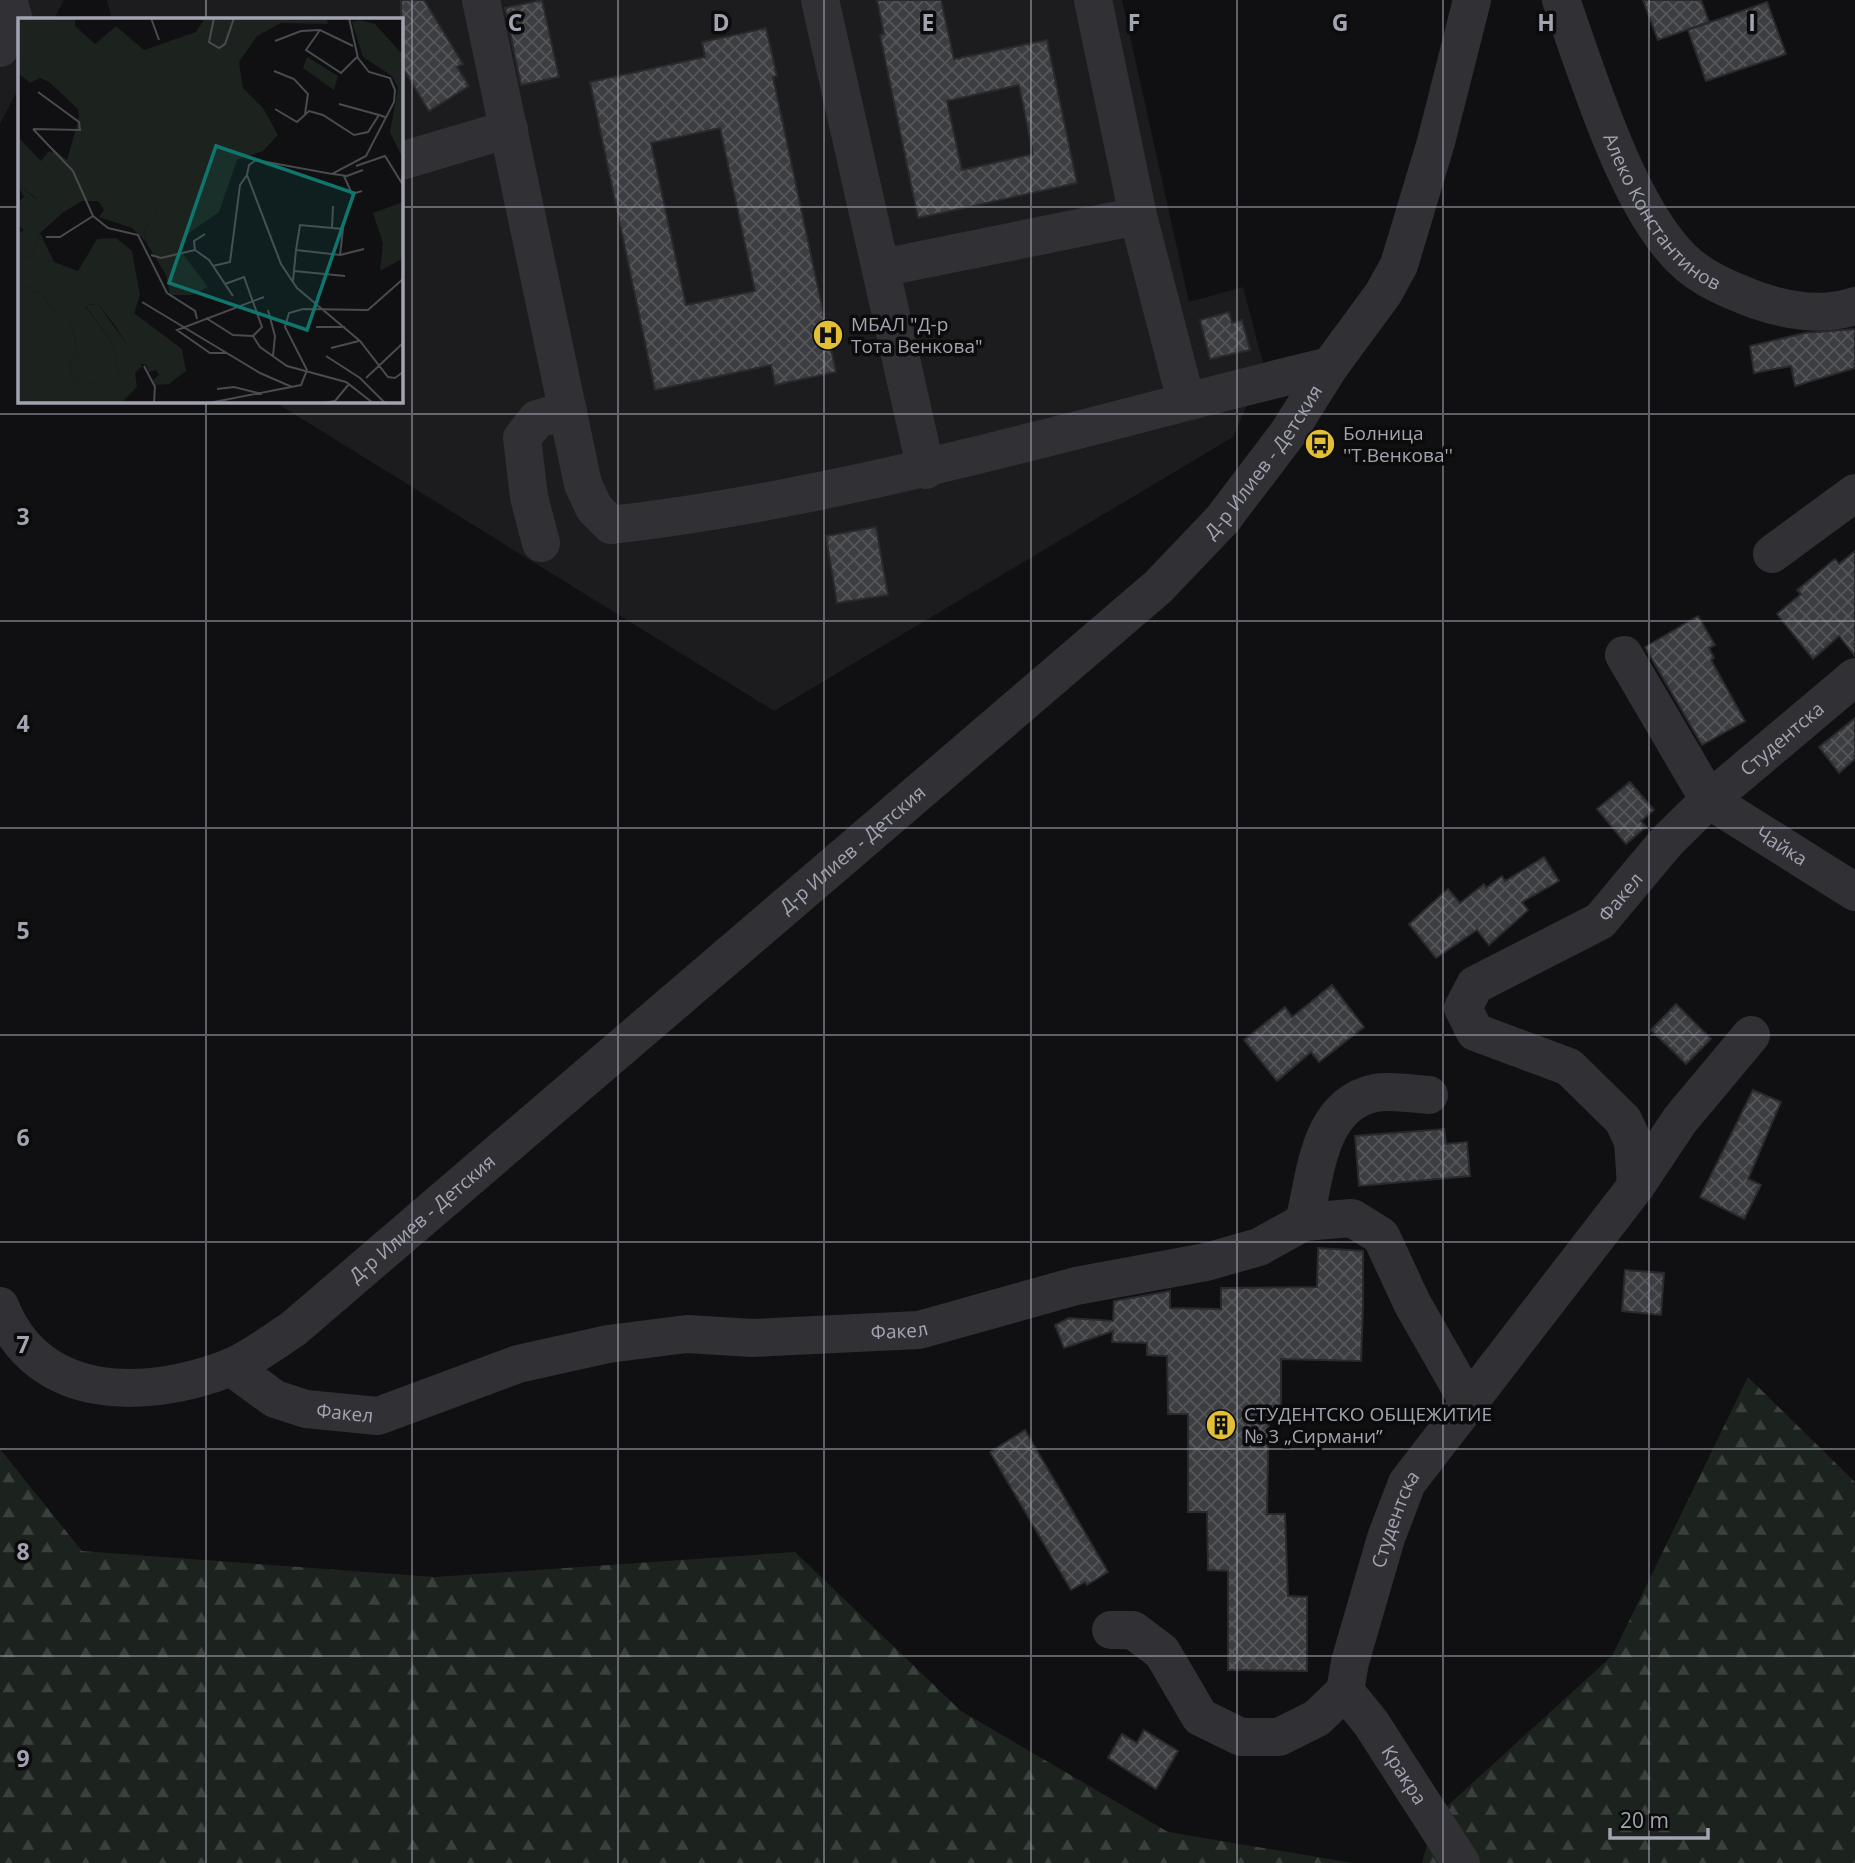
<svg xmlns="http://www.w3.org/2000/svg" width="1855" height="1863" font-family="'Open Sans',sans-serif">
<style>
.built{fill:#1c1c1e}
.forest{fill:url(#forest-firs)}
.building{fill:url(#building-cross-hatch);stroke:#2a2a2d;stroke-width:2;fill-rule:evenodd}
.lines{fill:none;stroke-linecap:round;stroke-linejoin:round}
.minor{stroke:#313135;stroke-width:38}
.grid{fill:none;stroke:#a2a4b1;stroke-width:2;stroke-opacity:0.55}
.labels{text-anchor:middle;stroke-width:7;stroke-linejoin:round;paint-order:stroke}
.street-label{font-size:19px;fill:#a2a4b1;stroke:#0b0b0c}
.poi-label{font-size:19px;fill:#a2a4b1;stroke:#0b0b0c;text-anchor:start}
.inset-road{fill:none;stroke:#4a4b51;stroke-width:2}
.view{fill:#0f766e;fill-opacity:0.15;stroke:#0f766e;stroke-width:3.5}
.inset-edge{fill:none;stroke:#a2a4b1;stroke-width:3.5}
.grid-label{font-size:23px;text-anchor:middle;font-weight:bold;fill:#a2a4b1;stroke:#0b0b0c;stroke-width:7;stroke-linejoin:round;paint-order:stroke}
</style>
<defs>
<pattern id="forest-firs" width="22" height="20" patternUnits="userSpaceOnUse" patternTransform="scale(1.75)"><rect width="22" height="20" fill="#1c231e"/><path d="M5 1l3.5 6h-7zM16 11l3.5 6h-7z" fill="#3a403c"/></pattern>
<pattern id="building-cross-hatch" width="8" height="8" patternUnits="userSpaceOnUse" patternTransform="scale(1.75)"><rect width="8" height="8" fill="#3c3d41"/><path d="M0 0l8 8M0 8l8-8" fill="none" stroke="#55565a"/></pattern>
</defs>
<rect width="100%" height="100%" fill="#100f11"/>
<!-- built -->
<g class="built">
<path d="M 0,0 L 64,0 L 54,19 L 19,19 L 19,87 L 0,124 Z"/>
<path d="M 107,0 L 1122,0 L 1189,302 L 1243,287 L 1264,367 L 1233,437 L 774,711 L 273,401 L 401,401 L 401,19 L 112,19 Z"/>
</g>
<!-- forest -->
<g class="forest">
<path d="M 1748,1377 L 1855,1482 L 1855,1863 L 1422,1863 L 1435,1817 L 1612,1656 Z"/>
<path d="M 0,1449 L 82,1551 L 435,1577 L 795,1552 L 961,1711 L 1168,1832 L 1353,1863 L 0,1863 Z"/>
</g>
<!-- building -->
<g class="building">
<path d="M 401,0 L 424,0 L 463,64 L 457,67 L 469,86 L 429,111 L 401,65 Z"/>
<path d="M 542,0 L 559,77 L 521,85 L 505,8 Z"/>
<path d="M 877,0 L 941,0 L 954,59 L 1047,40 L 1077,183 L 918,218 L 880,35 L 884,34 ZM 1019,85 L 1033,154 L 962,170 L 947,101 Z"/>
<path d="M 1643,0 L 1701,0 L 1709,22 L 1658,40 Z"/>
<path d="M 1767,2 L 1786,54 L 1706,81 L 1688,30 Z"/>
<path d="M 766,28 L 777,76 L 773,77 L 836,372 L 775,385 L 771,365 L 655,390 L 590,82 L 705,57 L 702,42 ZM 720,128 L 755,291 L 686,305 L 651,143 Z"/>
<path d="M 1229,312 L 1232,323 L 1242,320 L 1250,350 L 1210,359 L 1200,320 Z"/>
<path d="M 1855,329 L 1855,368 L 1795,386 L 1791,366 L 1754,373 L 1750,346 L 1805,333 Z"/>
<path d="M 876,527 L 888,595 L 837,603 L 826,536 Z"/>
<path d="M 1855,551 L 1855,656 L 1839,636 L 1813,659 L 1777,614 L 1801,594 L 1797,590 L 1835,559 L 1839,564 Z"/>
<path d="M 1698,616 L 1715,645 L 1709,648 L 1714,658 L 1711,660 L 1745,721 L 1702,745 L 1645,647 Z"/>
<path d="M 1855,718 L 1855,759 L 1839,773 L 1819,747 Z"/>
<path d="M 1630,782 L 1654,810 L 1641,821 L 1646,827 L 1626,844 L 1597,809 Z"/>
<path d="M 1544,857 L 1559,881 L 1522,902 L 1528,910 L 1489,945 L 1477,930 L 1436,958 L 1409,924 L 1448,889 L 1460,903 L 1484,884 L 1486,888 L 1502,876 L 1505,881 Z"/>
<path d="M 1332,985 L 1364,1027 L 1319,1062 L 1311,1052 L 1277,1081 L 1244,1040 L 1285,1007 L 1292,1017 Z"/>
<path d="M 1676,1004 L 1711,1039 L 1686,1064 L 1651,1030 Z"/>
<path d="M 1753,1090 L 1781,1102 L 1748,1179 L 1761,1185 L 1744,1219 L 1700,1197 Z"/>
<path d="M 1444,1129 L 1446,1144 L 1467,1142 L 1470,1176 L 1359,1186 L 1355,1136 Z"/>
<path d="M 1318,1248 L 1363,1251 L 1363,1308 L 1361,1361 L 1281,1359 L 1281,1412 L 1269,1412 L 1267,1514 L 1285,1514 L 1288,1596 L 1307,1597 L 1307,1671 L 1228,1670 L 1228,1571 L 1208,1570 L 1207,1512 L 1188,1512 L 1188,1414 L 1168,1414 L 1167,1356 L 1147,1355 L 1147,1343 L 1112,1342 L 1113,1331 L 1064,1348 L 1055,1325 L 1069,1318 L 1113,1321 L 1114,1301 L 1170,1291 L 1170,1308 L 1221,1309 L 1221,1288 L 1317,1287 Z"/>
<path d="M 1625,1270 L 1664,1273 L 1661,1315 L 1622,1311 Z"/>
<path d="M 1025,1430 L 1108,1572 L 1087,1585 L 1085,1582 L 1071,1590 L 990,1452 Z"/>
<path d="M 1144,1730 L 1178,1751 L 1156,1789 L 1108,1758 L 1122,1734 L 1137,1743 Z"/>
</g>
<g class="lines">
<!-- minor -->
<g class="minor">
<path d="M 481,0 L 583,484 L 594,508 L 611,525 C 856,497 1091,423 1330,366"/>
<path d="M 820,0 L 926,470"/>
<path d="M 1093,0 L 1138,216 L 1186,401"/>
<path id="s1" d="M 1561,0 C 1588,75 1626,204 1682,259 C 1702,279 1730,290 1756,300 C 1788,311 1822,317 1855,306"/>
<path d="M 0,48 L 15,23 L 8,0"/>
<path d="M 401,161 L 509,129"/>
<path d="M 881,268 L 1138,216"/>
<path d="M 541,543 L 529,497 L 522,438 L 537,419 L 568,410"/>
<path d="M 1772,554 L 1855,493"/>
<path id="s2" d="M 1624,655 L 1709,800 L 1855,892"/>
<path id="s3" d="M 1636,1186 L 1633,1141 L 1623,1120 L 1569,1067 L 1475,1032 L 1463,1008 L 1475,985 L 1600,921 L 1667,841 L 1709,800 L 1855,677"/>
<path d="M 1304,1222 C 1316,1174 1318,1105 1375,1093 C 1391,1090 1413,1094 1429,1095"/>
<path id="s4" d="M 0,1306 C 38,1403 146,1400 229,1368 C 251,1359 273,1342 293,1329 L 1158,587 L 1222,520 L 1288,433 L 1330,366 L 1383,294 L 1399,265 L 1436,142 L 1472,0"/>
<path id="s5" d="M 231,1367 L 275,1399 L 306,1409 L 378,1416 L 518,1364 L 608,1344 L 687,1334 L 753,1338 L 919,1330 L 1076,1286 L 1206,1262 L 1259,1247 L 1304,1222 L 1352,1218 L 1381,1236 L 1412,1303 L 1469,1403"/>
<path id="s6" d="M 1111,1630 L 1133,1630 L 1162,1652 L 1200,1717 L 1241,1737 L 1279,1737 L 1317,1718 L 1345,1691 L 1350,1662 L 1386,1538 L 1407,1483 L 1636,1186 L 1680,1120 L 1751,1035"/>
<path id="s7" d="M 1345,1691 L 1371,1723 L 1461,1863"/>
</g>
</g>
<!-- grid -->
<path class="grid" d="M 206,0 L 206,19M 412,0 L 412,1863M 618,0 L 618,1863M 824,0 L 824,1863M 1031,0 L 1031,1863M 1237,0 L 1237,1863M 1443,0 L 1443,1863M 1649,0 L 1649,1863M 0,207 L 19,207M 401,207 L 1855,207M 206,401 L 206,1863M 0,414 L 1855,414M 0,621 L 1855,621M 0,828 L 1855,828M 0,1035 L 1855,1035M 0,1242 L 1855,1242M 0,1449 L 1855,1449M 0,1656 L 1855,1656"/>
<!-- icons -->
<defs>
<g id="hospital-disc" transform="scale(1.575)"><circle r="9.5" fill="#e3bf35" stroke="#0b0b0c"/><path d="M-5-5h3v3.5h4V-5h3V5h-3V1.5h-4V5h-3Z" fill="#111"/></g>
<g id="bus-disc" transform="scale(1.575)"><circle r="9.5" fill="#e3bf35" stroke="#0b0b0c"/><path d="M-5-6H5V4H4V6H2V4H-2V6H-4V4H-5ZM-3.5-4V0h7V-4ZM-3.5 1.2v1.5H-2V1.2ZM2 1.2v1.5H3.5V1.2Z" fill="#111"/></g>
<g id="building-disc" transform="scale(1.575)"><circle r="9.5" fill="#e3bf35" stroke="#0b0b0c"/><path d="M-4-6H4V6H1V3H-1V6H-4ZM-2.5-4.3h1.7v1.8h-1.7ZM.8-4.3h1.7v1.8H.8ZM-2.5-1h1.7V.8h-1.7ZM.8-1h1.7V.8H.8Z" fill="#111"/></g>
</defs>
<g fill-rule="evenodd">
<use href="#hospital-disc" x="828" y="335"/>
<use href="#bus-disc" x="1320" y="444"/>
<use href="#building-disc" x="1221" y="1425"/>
</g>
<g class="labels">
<!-- street labels -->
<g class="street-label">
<text dy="7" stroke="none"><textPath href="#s1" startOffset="238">Алеко Константинов</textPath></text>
<text dy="7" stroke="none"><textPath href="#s4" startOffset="1645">Д-р Илиев - Детския</textPath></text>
<text dy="7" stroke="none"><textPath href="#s3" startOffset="696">Студентска</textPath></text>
<text dy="7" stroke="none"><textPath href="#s2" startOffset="254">Чайка</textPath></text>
<text dy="7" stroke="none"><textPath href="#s4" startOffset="1078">Д-р Илиев - Детския</textPath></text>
<text dy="7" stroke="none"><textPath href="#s3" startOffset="469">Факел</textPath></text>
<text dy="7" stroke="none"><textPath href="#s4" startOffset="511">Д-р Илиев - Детския</textPath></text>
<text dy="7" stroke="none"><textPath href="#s5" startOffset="693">Факел</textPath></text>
<text dy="7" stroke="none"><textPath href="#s5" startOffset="126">Факел</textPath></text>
<text dy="7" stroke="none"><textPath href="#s6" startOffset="478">Студентска</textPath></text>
<text dy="7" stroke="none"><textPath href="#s7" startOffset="103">Кракра</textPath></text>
</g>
<!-- poi labels -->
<g class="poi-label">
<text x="851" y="331">МБАЛ "Д-р<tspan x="851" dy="22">Тота Венкова"</tspan></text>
<text x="1343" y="440">Болница<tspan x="1343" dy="22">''Т.Венкова''</tspan></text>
<text x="1244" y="1421">СТУДЕНТСКО ОБЩЕЖИТИЕ<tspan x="1244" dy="22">№ 3 „Сирмани”</tspan></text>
</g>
</g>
<!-- overview -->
<g transform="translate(18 18)">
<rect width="385" height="385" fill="#100f11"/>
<path d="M 0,167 L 31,191 L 48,192 L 22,215 L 16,235 L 0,245 L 0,215 L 6,212 L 0,207 L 0,184 L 6,179 ZM 0,265 L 24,276 L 34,292 L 51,295 L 60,336 L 51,341 L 55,360 L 79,366 L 82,379 L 89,385 L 0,385 ZM 80,286 L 124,348 L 117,355 L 119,369 L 113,375 L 101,361 L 95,326 L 67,287 Z" fill="#1c231e"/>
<path d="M 0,0 L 57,0 L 57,8 L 77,26 L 98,8 L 126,32 L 178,14 L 187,0 L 308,0 L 310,6 L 263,5 L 239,18 L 221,44 L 225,70 L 245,90 L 260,117 L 245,133 L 219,142 L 201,194 L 171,215 L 162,232 L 190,269 L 174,277 L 152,277 L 148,257 L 129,226 L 150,211 L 140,192 L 126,214 L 128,224 L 114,210 L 81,199 L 86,192 L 80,183 L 64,183 L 44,195 L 21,188 L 18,180 L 0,167 L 0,119 L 23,143 L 30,134 L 38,133 L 49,142 L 61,99 L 60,91 L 31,64 L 22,60 L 12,65 L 0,55 ZM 22,215 L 36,244 L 60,253 L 79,221 L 98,220 L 114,233 L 122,277 L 116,295 L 164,331 L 168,353 L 151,366 L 136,367 L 135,362 L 141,357 L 138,352 L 131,354 L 128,347 L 120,345 L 96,306 L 80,286 L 73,286 L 67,288 L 95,326 L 101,361 L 113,375 L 104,385 L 89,385 L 81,379 L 79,366 L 55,360 L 51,341 L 60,336 L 51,296 L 34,292 L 24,276 L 0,265 L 0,245 L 16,235 Z" fill="#1c231e"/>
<path d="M 342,2 L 357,6 L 385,37 L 385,141 L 372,114 L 380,70 L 374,58 L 345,39 L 334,4 ZM 289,39 L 320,58 L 316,72 L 285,50 ZM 385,184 L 385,240 L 362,253 L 365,225 L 355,195 Z" fill="#1c231e"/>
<path d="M 132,146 L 173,172 L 160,191 L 119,166 ZM 140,192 L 165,208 L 154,217 L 150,212 L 129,226 L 126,214 Z" fill="#1c231e"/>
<path class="inset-road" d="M 133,0 L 141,22M 196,0 L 191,24 L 201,30 L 207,26 L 216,0M 331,0 L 340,40 L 351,54 L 372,60 L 377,72 L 376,84 L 348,138 L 314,156 L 238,142 L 231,147 L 229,157 L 263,246 L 279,270 L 342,323 L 370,359 L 377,360 L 385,354M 257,23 L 283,13 L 301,12M 335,28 L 302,12 L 288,32 L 323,55 L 339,39M 256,53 L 276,61 L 290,76 L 287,96M 321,86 L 361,97M 257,91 L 279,104 L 291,93 L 305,97 L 336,117 L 350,114 L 361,97 L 367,99M 15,111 L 62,112 L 61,104 L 20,74M 15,111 L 55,153 L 75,198M 338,148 L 367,138 L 385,167M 315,156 L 329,158 L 345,152M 326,158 L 334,176 L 344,173M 75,198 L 90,210 L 120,217 L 149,275 L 177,293 L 179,301M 314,210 L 315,188M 28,219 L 42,219 L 75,198M 177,232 L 191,242 L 215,278M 177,232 L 176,223 L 187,216M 133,237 L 143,240 L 177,232M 322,237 L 346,231M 195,248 L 212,244 L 222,167 L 229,157M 276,253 L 327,258M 275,263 L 278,232 L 282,207 L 325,211 L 322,237 L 278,232M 207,266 L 226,259 L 244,309 L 235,318 L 242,329 L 269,348 L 328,364 L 355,385M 124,284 L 242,355 L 274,369M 250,292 L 257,318 L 255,338M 188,300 L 215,317 L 235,318M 298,309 L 327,309M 313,330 L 341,323M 208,335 L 192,335 L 159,312 L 246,279M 308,338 L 342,360 L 367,385M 126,348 L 137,369 L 136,385M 348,360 L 385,325M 199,371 L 216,369 L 244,376M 191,385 L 283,367 L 289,352 L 267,309 L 271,295 L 285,291 L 350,292 L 385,261M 305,385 L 317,383 L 331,366"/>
<path class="view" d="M 198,128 L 336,175 L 289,312 L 151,265 Z"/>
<rect width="385" height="385" class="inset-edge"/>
</g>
<g class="grid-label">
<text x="515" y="31">C</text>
<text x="721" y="31">D</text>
<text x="928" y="31">E</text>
<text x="1134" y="31">F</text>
<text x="1340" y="31">G</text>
<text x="1546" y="31">H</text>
<text x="1752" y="31">I</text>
<text x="23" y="525">3</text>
<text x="23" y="732">4</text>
<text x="23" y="939">5</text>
<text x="23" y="1146">6</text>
<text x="23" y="1353">7</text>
<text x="23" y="1560">8</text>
<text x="23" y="1767">9</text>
</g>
<!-- scale -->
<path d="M1610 1828v10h98v-10" fill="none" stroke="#a2a4b1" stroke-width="3.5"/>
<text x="1620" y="1828" font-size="21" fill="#a2a4b1" stroke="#0b0b0c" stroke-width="5" paint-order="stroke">20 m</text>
</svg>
